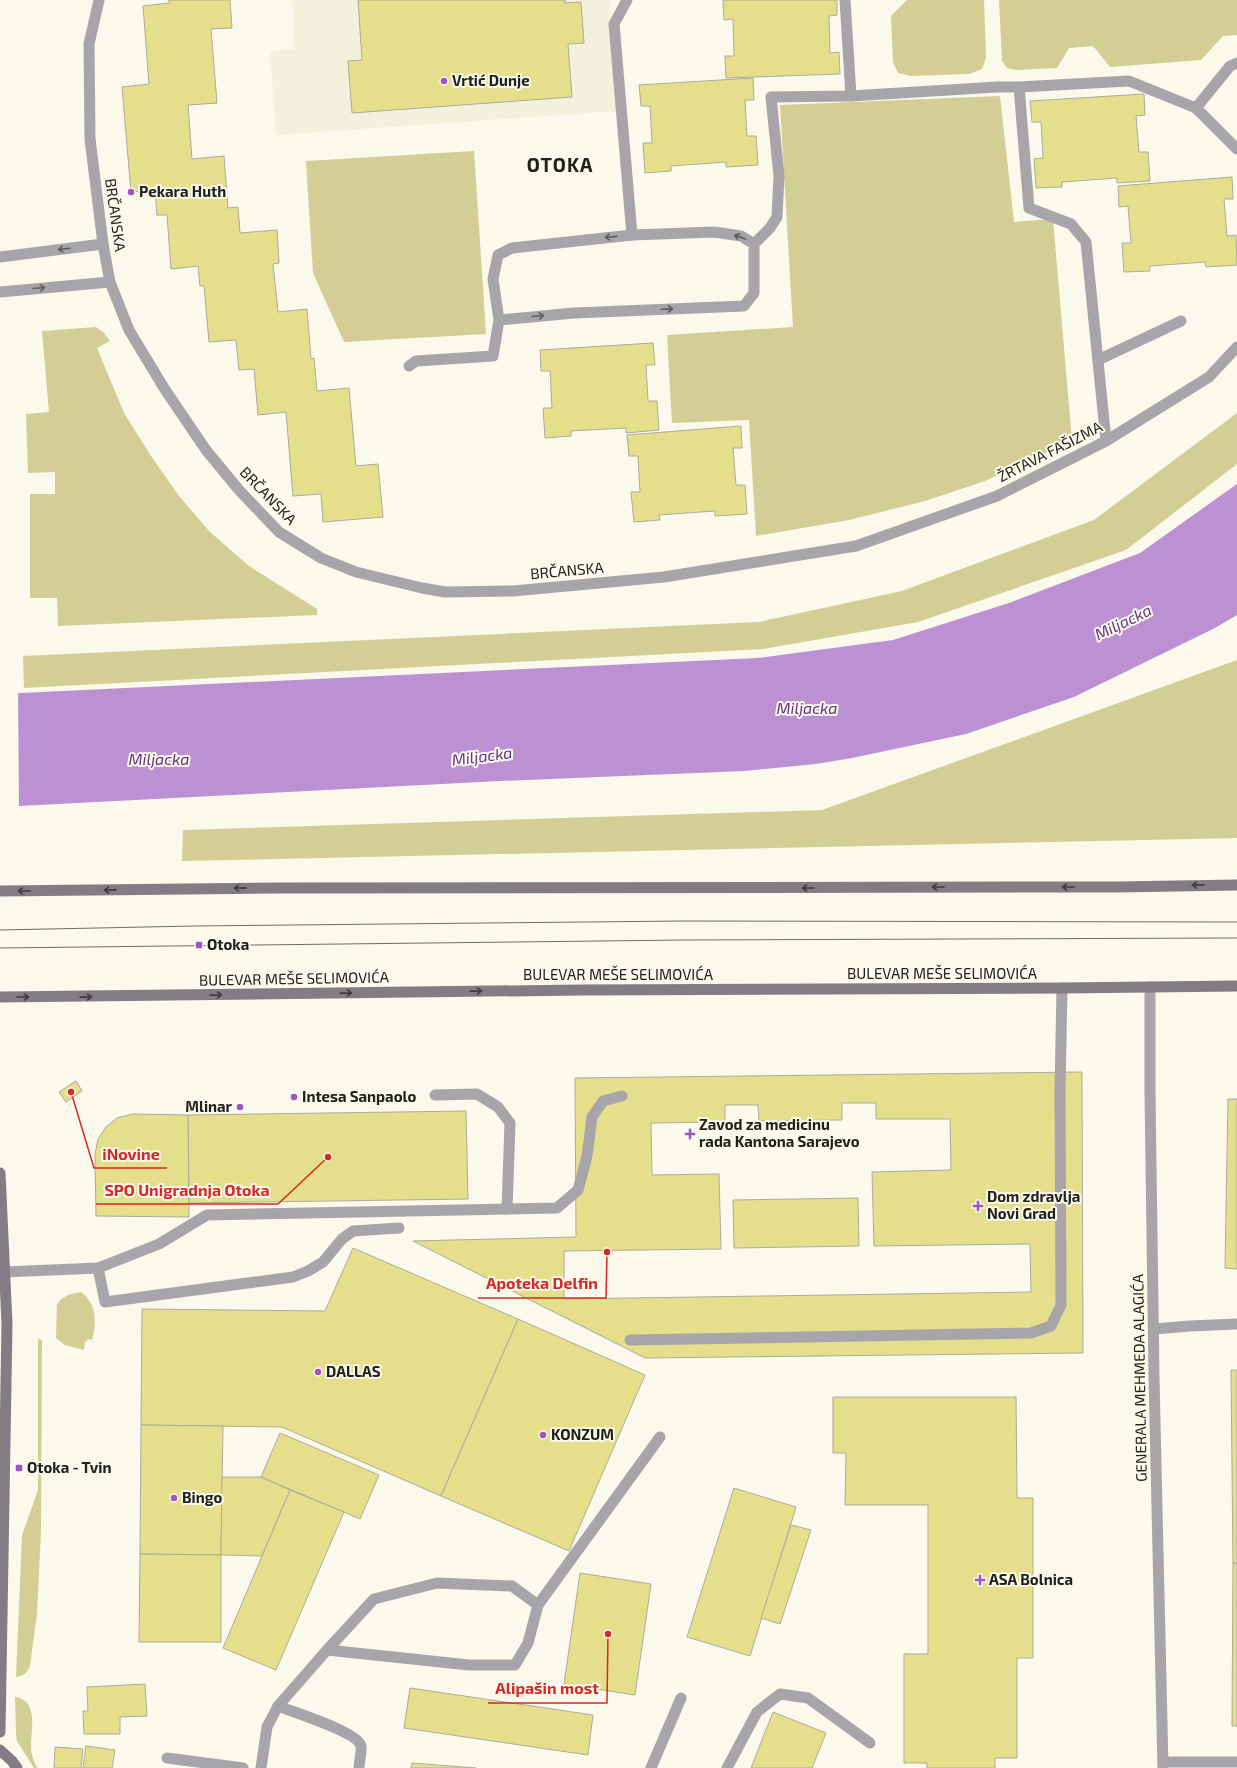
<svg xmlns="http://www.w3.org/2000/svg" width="1237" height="1768" font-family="'Exo 2',sans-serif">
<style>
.built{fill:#f3f1db}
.green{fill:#d2ce94}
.water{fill:#bc91d3}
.pier{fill:#faf9eb}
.building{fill:#e5df8b;stroke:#acab9d;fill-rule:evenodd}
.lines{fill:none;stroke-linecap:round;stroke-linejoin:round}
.service{stroke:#a8a5aa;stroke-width:11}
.minor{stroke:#a8a5aa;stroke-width:11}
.secondary{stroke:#827d85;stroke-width:11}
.tram{stroke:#6e6d65;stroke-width:1}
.oneway{stroke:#5e5c5c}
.oneway2{stroke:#3e3d3c}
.poi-dot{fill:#a054c6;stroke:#faf9eb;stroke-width:1.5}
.labels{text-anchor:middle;stroke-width:4;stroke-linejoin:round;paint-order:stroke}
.poi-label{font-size:15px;font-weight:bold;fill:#21211c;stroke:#faf9eb;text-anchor:start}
.street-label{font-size:15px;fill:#21211c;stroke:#faf9eb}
.water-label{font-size:16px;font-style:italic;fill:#673281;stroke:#faf9eb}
.district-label{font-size:19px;font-weight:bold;letter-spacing:1px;fill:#21211c;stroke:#faf9eb}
.leader{fill:none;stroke:#d62828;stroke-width:1.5}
.callout-dot{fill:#d62828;stroke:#faf9eb;stroke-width:1.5}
.callout-label{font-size:16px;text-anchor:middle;font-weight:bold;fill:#d62828;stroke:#faf9eb;stroke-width:4;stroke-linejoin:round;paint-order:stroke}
</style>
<rect width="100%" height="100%" fill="#faf9eb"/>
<!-- built -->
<path class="built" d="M 292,0 L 610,0 L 618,111 L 276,135 L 270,51 L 295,49 Z"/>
<!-- green -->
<g class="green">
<path d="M 907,0 L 984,0 L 986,58 L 982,69 L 969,74 L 911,76 L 898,73 L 893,62 L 891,16 Z"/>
<path d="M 999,0 L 1237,0 L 1237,35 L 1223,36 L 1201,60 L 1110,67 L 1093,46 L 1069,48 L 1057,68 L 1016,70 L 1007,68 L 1002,61 Z"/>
<path d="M 1000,96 L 1014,222 L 1053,219 L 1072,441 L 985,481 L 925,501 L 849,520 L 756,536 L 749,420 L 672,423 L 667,335 L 793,327 L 780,105 Z"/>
<path d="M 474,151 L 486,334 L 344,342 L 313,273 L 306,161 Z"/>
<path d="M 96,327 L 104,333 L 110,341 L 97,348 L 124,413 L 151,456 L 179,496 L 210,532 L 249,566 L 317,609 L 317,615 L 58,626 L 57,598 L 30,598 L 30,494 L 55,494 L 55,472 L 28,473 L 26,414 L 49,412 L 42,331 Z"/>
<path d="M 1237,413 L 1237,464 L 1126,550 L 918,622 L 763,649 L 24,688 L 23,656 L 759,622 L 902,591 L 1094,520 Z"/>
<path d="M 1237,660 L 1237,838 L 182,861 L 183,830 L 822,810 Z"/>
<path d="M 81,1292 C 97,1304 97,1323 92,1340 L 89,1339 L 85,1342 L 84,1350 L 65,1345 L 56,1338 L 57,1305 C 61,1296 72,1293 81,1292 Z"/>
<path d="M 38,1339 L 42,1340 L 41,1531 L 37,1614 L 30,1666 C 27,1673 24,1676 16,1677 L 22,1535 L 38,1490 Z"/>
<path d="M 15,1697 C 39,1700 31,1730 31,1747 C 31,1755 34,1761 37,1768 L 34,1768 L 17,1741 L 16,1735 Z"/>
</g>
<!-- water -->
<path class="water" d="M 1237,484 L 1237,615 L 1215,628 L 1074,697 L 966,734 L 852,758 L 816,764 L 744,771 L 500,781 L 0,807 L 0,694 L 758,658 L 893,640 L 1009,603 L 1140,553 Z"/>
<!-- pier -->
<path class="pier" d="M 18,691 L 19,808 L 0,809 L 0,692 Z"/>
<!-- building -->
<g class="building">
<path d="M 169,0 L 230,0 L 232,28 L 211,29 L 217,103 L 188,105 L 192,159 L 224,156 L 228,208 L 238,207 L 240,233 L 277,230 L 279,263 L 273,264 L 278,312 L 307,309 L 311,359 L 314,358 L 317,391 L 349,388 L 356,466 L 378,464 L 383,517 L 323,522 L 321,494 L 293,496 L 286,412 L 258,415 L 254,369 L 239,370 L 236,340 L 209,342 L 204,286 L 200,286 L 198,266 L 171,269 L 167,215 L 157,215 L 155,190 L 131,192 L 122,87 L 149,84 L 143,6 L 169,3 Z"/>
<path d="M 358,0 L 565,0 L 565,3 L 581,2 L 584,43 L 568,44 L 572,97 L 352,113 L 348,61 L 362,60 Z"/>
<path d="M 723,0 L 837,0 L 837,15 L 829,16 L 830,53 L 839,52 L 840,74 L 726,78 L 725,56 L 734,56 L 733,19 L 724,20 Z"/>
<path d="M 753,78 L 754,100 L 745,100 L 747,136 L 756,136 L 758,165 L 726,167 L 726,162 L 671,166 L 671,171 L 645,173 L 643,143 L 652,143 L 650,106 L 641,106 L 639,85 Z"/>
<path d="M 1144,94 L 1145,115 L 1136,116 L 1139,152 L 1148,152 L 1150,181 L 1117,183 L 1117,178 L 1062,182 L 1062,187 L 1036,188 L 1034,159 L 1043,158 L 1041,122 L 1032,122 L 1030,101 Z"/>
<path d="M 1232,177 L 1233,199 L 1224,199 L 1227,236 L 1236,235 L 1237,265 L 1206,267 L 1205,262 L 1150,266 L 1150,271 L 1124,272 L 1122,243 L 1131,243 L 1128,206 L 1119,207 L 1118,186 Z"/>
<path d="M 653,343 L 655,365 L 646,365 L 648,401 L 657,401 L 659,430 L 626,433 L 626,428 L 571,431 L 571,436 L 545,438 L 543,408 L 552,408 L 550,371 L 541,371 L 540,350 Z"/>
<path d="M 741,426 L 742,448 L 733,448 L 736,485 L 745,485 L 747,514 L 715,516 L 715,511 L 659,515 L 660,520 L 634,522 L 631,492 L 640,492 L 638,456 L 629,456 L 627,435 Z"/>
<path d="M 1082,1072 L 1083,1353 L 645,1358 L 413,1241 L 576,1237 L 575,1078 ZM 842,1103 L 876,1103 L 876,1119 L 950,1119 L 951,1170 L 872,1172 L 874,1246 L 1030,1244 L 1031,1292 L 564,1299 L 564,1251 L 721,1249 L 719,1174 L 652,1175 L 651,1123 L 725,1122 L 725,1105 L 758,1105 L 759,1121 L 842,1120 Z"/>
<path d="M 76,1081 L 82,1091 L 66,1102 L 59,1092 Z"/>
<path d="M 1228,1099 L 1237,1099 L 1237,1269 L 1225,1268 Z"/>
<path d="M 466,1111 L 468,1199 L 189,1203 L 188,1115 Z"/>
<path d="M 133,1114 L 188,1115 L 189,1217 L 96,1216 L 95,1154 L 98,1139 L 106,1127 L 117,1118 Z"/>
<path d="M 858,1198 L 859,1246 L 734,1248 L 733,1200 Z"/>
<path d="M 353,1248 L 518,1319 L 441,1496 L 282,1427 L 141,1425 L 142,1309 L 325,1311 Z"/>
<path d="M 518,1319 L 645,1375 L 569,1551 L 441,1496 Z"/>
<path d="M 1231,1370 L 1237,1370 L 1237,1563 L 1233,1563 Z"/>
<path d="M 833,1397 L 1016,1397 L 1017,1498 L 1033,1498 L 1033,1658 L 1017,1658 L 1017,1758 L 995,1758 L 995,1768 L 927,1768 L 927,1763 L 904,1763 L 904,1654 L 928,1654 L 928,1505 L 845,1505 L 846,1453 L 833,1453 Z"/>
<path d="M 141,1425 L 223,1426 L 221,1555 L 140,1554 Z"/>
<path d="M 280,1433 L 379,1475 L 360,1519 L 261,1477 Z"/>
<path d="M 222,1477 L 261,1477 L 290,1490 L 262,1556 L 221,1555 Z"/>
<path d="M 734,1488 L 796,1507 L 750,1656 L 687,1637 Z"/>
<path d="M 290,1490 L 344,1512 L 276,1670 L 223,1648 Z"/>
<path d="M 791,1525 L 811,1530 L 780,1624 L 761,1618 Z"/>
<path d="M 140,1554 L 221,1555 L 221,1642 L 139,1642 Z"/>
<path d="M 1233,1563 L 1237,1563 L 1237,1726 L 1232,1726 Z"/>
<path d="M 580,1573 L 651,1584 L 635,1695 L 564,1684 Z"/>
<path d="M 145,1684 L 147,1716 L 120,1717 L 120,1734 L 84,1734 L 83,1711 L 88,1711 L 87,1687 Z"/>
<path d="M 410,1688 L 593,1715 L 588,1755 L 404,1728 Z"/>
<path d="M 773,1712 L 826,1733 L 812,1768 L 751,1768 Z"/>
<path d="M 86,1746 L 115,1750 L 112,1768 L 83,1768 Z"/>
<path d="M 55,1747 L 83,1749 L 81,1768 L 54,1768 Z"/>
<path d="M 412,1763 L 476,1768 L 411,1768 Z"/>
</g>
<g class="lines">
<!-- service -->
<g class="service">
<path d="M 627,0 L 614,24 L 632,235"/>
<path d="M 1237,63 L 1230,66 L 1196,108 L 1237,149"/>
<path d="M 1019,87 L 1129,81 L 1196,108"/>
<path d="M 851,96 L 997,87 L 1019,87 L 1029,208 L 1071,224 L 1086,242 L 1106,441"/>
<path d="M 754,244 L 770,228 L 777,217 L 779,176 L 771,97 L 851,96 L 845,0"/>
<path d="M 1098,360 L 1181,321"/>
<path d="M 409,366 L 416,361 L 493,356 L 499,320 L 493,279 L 498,255 L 512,248 L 632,235 L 714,232 L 741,236 L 754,244 L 754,293 L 744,306 L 574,313 L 499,320"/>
<path d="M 435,1095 L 477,1094 L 498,1107 L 510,1123 L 507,1209"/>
<path d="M 98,1268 L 105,1302 L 293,1277 L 308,1271 L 323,1262 L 342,1239 L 353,1231 L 399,1228"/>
<path d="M 4,1272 L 98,1268 L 159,1244 L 207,1215 L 557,1208 L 578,1190 L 587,1156 L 592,1117 L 603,1101 L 622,1096"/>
<path d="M 1154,1329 L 1190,1326 L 1237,1324"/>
<path d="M 630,1340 L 1031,1333 L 1051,1326 L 1061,1305 L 1060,1091 L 1062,988"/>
<path d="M 327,1650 L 469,1665 L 515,1665 L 528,1643 L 538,1605"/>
<path d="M 278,1706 C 293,1712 358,1732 361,1746 C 362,1752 359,1762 359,1768"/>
<path d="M 167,1758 L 243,1768"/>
<path d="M 1163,1762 L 1237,1762"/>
<path d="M 261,1768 L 267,1727 L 278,1706 L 327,1650 L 374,1599 L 437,1583 L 512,1586 L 538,1605 L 660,1437"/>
<path d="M 651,1768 L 681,1698"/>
<path d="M 727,1768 L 757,1712 L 780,1694 L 808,1698 L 870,1743"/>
</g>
<!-- minor -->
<g class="minor">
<path d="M 99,0 L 89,44 L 90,139 L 103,244 L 110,282 L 129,330 L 164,388 L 206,450 L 239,490 L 279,532 L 321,558 L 356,572 L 422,588 L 445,592 L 513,591 L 664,577 L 856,546 L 997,496 L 1106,441 L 1209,377 L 1237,347"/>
<path d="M 0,257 L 103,244"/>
<path d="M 0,292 L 110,282"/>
<path d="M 1150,987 L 1150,1093 L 1154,1377 L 1163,1768"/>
</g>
<!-- secondary -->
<g class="secondary">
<path d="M 0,891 L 279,888 L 1117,887 L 1237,885"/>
<path d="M 0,997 L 582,990 L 1062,988 L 1237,986"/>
<path d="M 0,1173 L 7,1324 L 0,1732"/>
<path d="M 0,1750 L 12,1761 L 17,1768"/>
</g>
<!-- tram -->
<g class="tram">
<path d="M 0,930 L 194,926 L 683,921 L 1237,922"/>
<path d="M 0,948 L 685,940 L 1237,938"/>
</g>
</g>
<!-- one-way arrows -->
<defs><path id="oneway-shaft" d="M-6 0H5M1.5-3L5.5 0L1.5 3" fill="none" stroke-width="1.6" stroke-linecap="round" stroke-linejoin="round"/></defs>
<g class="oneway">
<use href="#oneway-shaft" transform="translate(611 237) rotate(174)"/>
<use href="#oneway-shaft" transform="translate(740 237) rotate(-161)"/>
<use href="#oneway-shaft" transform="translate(64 249) rotate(173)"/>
<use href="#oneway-shaft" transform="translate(39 288) rotate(-5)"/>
<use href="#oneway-shaft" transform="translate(667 309) rotate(-2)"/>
<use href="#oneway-shaft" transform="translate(538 316) rotate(-5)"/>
</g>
<g class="oneway2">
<use href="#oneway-shaft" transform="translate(1198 885) rotate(179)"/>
<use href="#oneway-shaft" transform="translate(938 887) rotate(180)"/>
<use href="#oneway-shaft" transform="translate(1068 887) rotate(180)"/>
<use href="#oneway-shaft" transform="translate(240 888) rotate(179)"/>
<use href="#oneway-shaft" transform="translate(808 888) rotate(180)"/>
<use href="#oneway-shaft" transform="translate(110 890) rotate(179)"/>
<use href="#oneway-shaft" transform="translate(24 891) rotate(-180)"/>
<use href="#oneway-shaft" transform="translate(476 991) rotate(-1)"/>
<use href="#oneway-shaft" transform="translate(346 993) rotate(-1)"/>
<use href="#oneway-shaft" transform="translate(216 995) rotate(-1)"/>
<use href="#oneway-shaft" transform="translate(23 997)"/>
<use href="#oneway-shaft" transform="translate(86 997) rotate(-1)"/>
</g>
<!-- markers -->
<g class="poi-dot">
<circle cx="444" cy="81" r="4"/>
<circle cx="131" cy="192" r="4"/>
<rect x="195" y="941" width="8" height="8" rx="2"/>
<circle cx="294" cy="1097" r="4"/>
<circle cx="240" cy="1107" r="4"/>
<path d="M688 1128h4v4h4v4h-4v4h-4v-4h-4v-4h4z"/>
<path d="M976 1200h4v4h4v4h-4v4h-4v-4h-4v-4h4z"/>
<circle cx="318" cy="1372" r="4"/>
<circle cx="543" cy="1435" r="4"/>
<rect x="15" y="1464" width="8" height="8" rx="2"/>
<circle cx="174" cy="1498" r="4"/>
<path d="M978 1574h4v4h4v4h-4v4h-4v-4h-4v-4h4z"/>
</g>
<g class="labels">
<!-- poi labels -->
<g class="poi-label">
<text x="452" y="86">Vrtić Dunje</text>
<text x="139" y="197">Pekara Huth</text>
<text x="207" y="950">Otoka</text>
<text x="302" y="1102">Intesa Sanpaolo</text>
<text x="232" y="1112" text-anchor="end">Mlinar</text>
<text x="699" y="1130">Zavod za medicinu<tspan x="699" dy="17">rada Kantona Sarajevo</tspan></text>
<text x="987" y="1202">Dom zdravlja<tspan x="987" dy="17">Novi Grad</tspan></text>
<text x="326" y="1377">DALLAS</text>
<text x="551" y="1440">KONZUM</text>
<text x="27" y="1473">Otoka - Tvin</text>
<text x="182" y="1503">Bingo</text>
<text x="989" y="1585">ASA Bolnica</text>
</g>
<!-- street labels -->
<g class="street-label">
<text transform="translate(115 215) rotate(82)" y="5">BRČANSKA</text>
<text transform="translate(1050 452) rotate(-27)" y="5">ŽRTAVA FAŠIZMA</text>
<text transform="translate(268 496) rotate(46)" y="5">BRČANSKA</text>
<text transform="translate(567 571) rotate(-5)" y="5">BRČANSKA</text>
<text x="942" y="979">BULEVAR MEŠE SELIMOVIĆA</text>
<text x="618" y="980">BULEVAR MEŠE SELIMOVIĆA</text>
<text transform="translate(294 979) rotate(-1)" y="5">BULEVAR MEŠE SELIMOVIĆA</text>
<text transform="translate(1140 1378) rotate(-91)" y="5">GENERALA MEHMEDA ALAGIĆA</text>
</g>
<!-- water labels -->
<g class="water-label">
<text transform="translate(1123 622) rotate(-26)" y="6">Miljacka</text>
<text x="807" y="714">Miljacka</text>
<text transform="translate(482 756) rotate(-7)" y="6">Miljacka</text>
<text x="159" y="765">Miljacka</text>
</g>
<!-- district labels -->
<g class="district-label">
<text x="560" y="172">OTOKA</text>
</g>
</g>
<!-- callouts -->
<path class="leader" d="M71 1092L94 1168H167M328 1157L278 1204H96M607 1252L606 1298H478M608 1634L607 1703H488"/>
<g class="callout-dot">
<circle cx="71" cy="1092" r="4"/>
<circle cx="328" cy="1157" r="4"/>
<circle cx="607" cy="1252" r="4"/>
<circle cx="608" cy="1634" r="4"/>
</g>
<g class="callout-label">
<text x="131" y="1160">iNovine</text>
<text x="187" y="1196">SPO Unigradnja Otoka</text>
<text x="542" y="1289">Apoteka Delfin</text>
<text x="547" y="1694">Alipašin most</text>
</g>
</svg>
